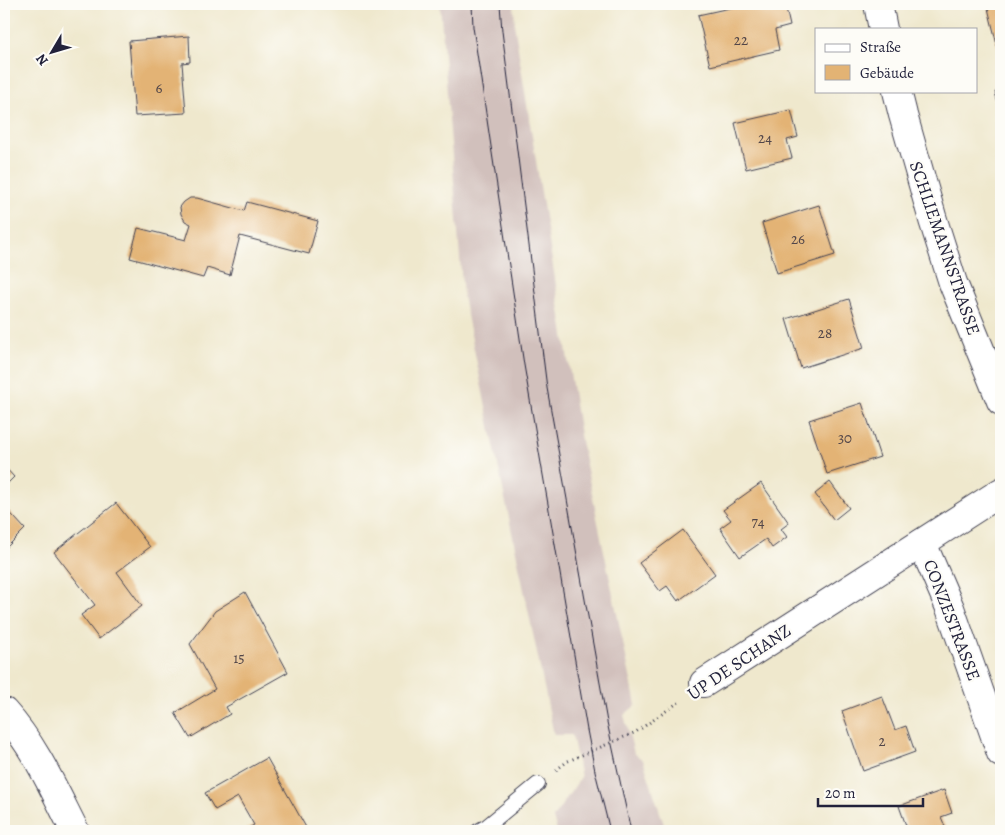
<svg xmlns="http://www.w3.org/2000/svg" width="1005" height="835" font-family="Alegreya,serif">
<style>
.industrial{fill:#d1c0bc}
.building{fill:#e3b374}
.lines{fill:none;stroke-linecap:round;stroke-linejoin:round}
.lane-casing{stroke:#414051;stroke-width:16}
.street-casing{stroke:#414051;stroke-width:30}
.path{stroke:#414051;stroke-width:3;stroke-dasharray:1 4;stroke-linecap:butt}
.lane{stroke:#fff;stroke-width:14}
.street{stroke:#fff;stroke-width:28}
.tram{stroke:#22223b;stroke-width:1}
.labels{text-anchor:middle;stroke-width:4.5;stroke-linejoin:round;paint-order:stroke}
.number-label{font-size:15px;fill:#524649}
.street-label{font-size:18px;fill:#22223b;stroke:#fdfcf7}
</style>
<rect width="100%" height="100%" fill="#fdfcf7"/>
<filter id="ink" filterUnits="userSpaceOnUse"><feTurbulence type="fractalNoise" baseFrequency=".02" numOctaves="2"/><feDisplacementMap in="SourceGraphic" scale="10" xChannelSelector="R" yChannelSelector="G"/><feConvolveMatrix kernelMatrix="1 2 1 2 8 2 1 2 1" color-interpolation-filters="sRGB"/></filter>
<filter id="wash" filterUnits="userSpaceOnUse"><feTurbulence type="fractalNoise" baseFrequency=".0096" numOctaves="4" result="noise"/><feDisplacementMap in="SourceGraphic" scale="20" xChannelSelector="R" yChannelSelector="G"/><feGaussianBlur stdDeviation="1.12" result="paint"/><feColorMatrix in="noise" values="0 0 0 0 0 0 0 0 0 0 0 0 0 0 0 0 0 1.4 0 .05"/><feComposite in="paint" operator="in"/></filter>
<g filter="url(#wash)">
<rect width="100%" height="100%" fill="#efe8cd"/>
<!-- industrial -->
<path class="industrial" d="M 440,4 L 514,4 L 515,30 L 581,441 L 636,705 L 624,715 L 634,753 L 643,760 L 666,831 L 557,831 L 553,818 L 581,777 L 572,735 L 554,735 L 463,296 Z"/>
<g id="blocks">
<!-- building -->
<g class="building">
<path d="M 748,4 L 785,4 L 790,26 L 775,30 L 779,50 L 710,66 L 698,15 Z"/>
<path d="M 987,4 L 1001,4 L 1001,48 L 998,49 Z"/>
<path d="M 189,36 L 190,62 L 182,63 L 186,113 L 135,116 L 129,41 Z"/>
<path d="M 1001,91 L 1001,116 L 995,92 Z"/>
<path d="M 791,110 L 798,137 L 787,140 L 792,158 L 746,169 L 735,123 Z"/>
<path d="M 190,198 L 197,198 L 244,211 L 247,202 L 318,221 L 309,254 L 240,236 L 230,275 L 207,268 L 203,278 L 130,258 L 138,228 L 186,240 L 191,224 L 185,221 L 181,214 L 180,207 L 184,202 Z"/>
<path d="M 819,205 L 835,255 L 777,273 L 762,223 Z"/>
<path d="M 849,299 L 864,348 L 801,368 L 786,319 Z"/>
<path d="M 862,403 L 880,457 L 827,474 L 809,420 Z"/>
<path d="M 4,466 L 14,477 L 4,487 Z"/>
<path d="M 830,482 L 849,508 L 834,520 L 815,494 Z"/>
<path d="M 761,483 L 789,523 L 781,529 L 787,537 L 772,548 L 766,539 L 740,557 L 720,528 L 731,520 L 723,510 Z"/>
<path d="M 116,503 L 150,547 L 117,572 L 142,606 L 99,639 L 81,615 L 95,605 L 54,552 Z"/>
<path d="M 4,506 L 25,529 L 4,550 Z"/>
<path d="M 683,530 L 715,574 L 678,601 L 667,586 L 660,591 L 639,563 Z"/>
<path d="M 245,592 L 288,672 L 226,707 L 230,714 L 190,738 L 175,713 L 215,689 L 190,644 L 215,611 Z"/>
<path d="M 882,696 L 895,730 L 906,726 L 915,752 L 863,771 L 842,711 Z"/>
<path d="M 267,758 L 308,831 L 243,831 L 254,825 L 238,797 L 215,810 L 205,793 Z"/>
<path d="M 944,790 L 952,813 L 941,817 L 947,831 L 908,831 L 899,806 Z"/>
</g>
</g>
</g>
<g filter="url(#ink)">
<use href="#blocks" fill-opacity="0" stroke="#414051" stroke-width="1"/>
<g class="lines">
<!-- lane casing -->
<g class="lane-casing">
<path id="lane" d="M 478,831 L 487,826 L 538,784"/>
</g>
<!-- street casing -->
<g class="street-casing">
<g id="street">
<path d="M 878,4 L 883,29"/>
<path d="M 897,91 L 903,115 L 933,220 L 953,283 L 1001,401"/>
<path d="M 922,543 L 950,608 L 1001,753"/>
<path d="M 704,683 L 1001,492"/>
<path d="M 4,712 C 35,746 54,790 75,831"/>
</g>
</g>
<!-- path -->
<path class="path" d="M 556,770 L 568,761 L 636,732 L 679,702"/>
<!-- lane -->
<use href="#lane" class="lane"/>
<!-- street -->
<use href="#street" class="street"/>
<!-- tram -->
<g class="tram">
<path d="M 472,4 L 473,27 L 524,365 L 587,730 L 595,771 L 610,831"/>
<path d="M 500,4 L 502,31 L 547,388 L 607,722 L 631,831"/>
</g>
</g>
</g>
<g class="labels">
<!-- number labels -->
<g class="number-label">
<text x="741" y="45">22</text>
<text x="159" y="93">6</text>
<text x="765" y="143">24</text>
<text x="798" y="244">26</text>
<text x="825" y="338">28</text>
<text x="845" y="443">30</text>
<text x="758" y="527">74</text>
<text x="239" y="663">15</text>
<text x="882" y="746">2</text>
</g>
<!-- street labels -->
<g class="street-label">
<text transform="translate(945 248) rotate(71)" y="6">SCHLIEMANNSTRASSE</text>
<text transform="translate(952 620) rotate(69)" y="6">CONZESTRASSE</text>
<text transform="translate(739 662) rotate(-34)" y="6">UP DE SCHANZ</text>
</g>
</g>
<!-- margin -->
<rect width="1005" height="835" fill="none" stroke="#fdfcf7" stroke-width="20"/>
<!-- legend -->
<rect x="815" y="28" width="162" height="65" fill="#fdfcf7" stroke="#a5a5ac"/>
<rect x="825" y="44" width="25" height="8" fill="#ffffff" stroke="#a5a5ac"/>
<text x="860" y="52" font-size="15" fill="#22223b">Straße</text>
<rect x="825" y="65" width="25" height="15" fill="#e3b374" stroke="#a5a5ac"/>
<text x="860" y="78" font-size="15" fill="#22223b">Gebäude</text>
<!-- north arrow -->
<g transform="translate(52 52) rotate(232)" stroke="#fdfcf7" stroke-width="4" paint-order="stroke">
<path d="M0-4L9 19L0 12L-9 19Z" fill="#22223b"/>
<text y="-8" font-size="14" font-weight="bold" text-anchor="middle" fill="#22223b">N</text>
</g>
<!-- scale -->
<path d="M818 798v8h105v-8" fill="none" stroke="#22223b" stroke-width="2.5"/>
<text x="825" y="798" font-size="15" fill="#22223b" stroke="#fdfcf7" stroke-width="4" paint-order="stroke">20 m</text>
</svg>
